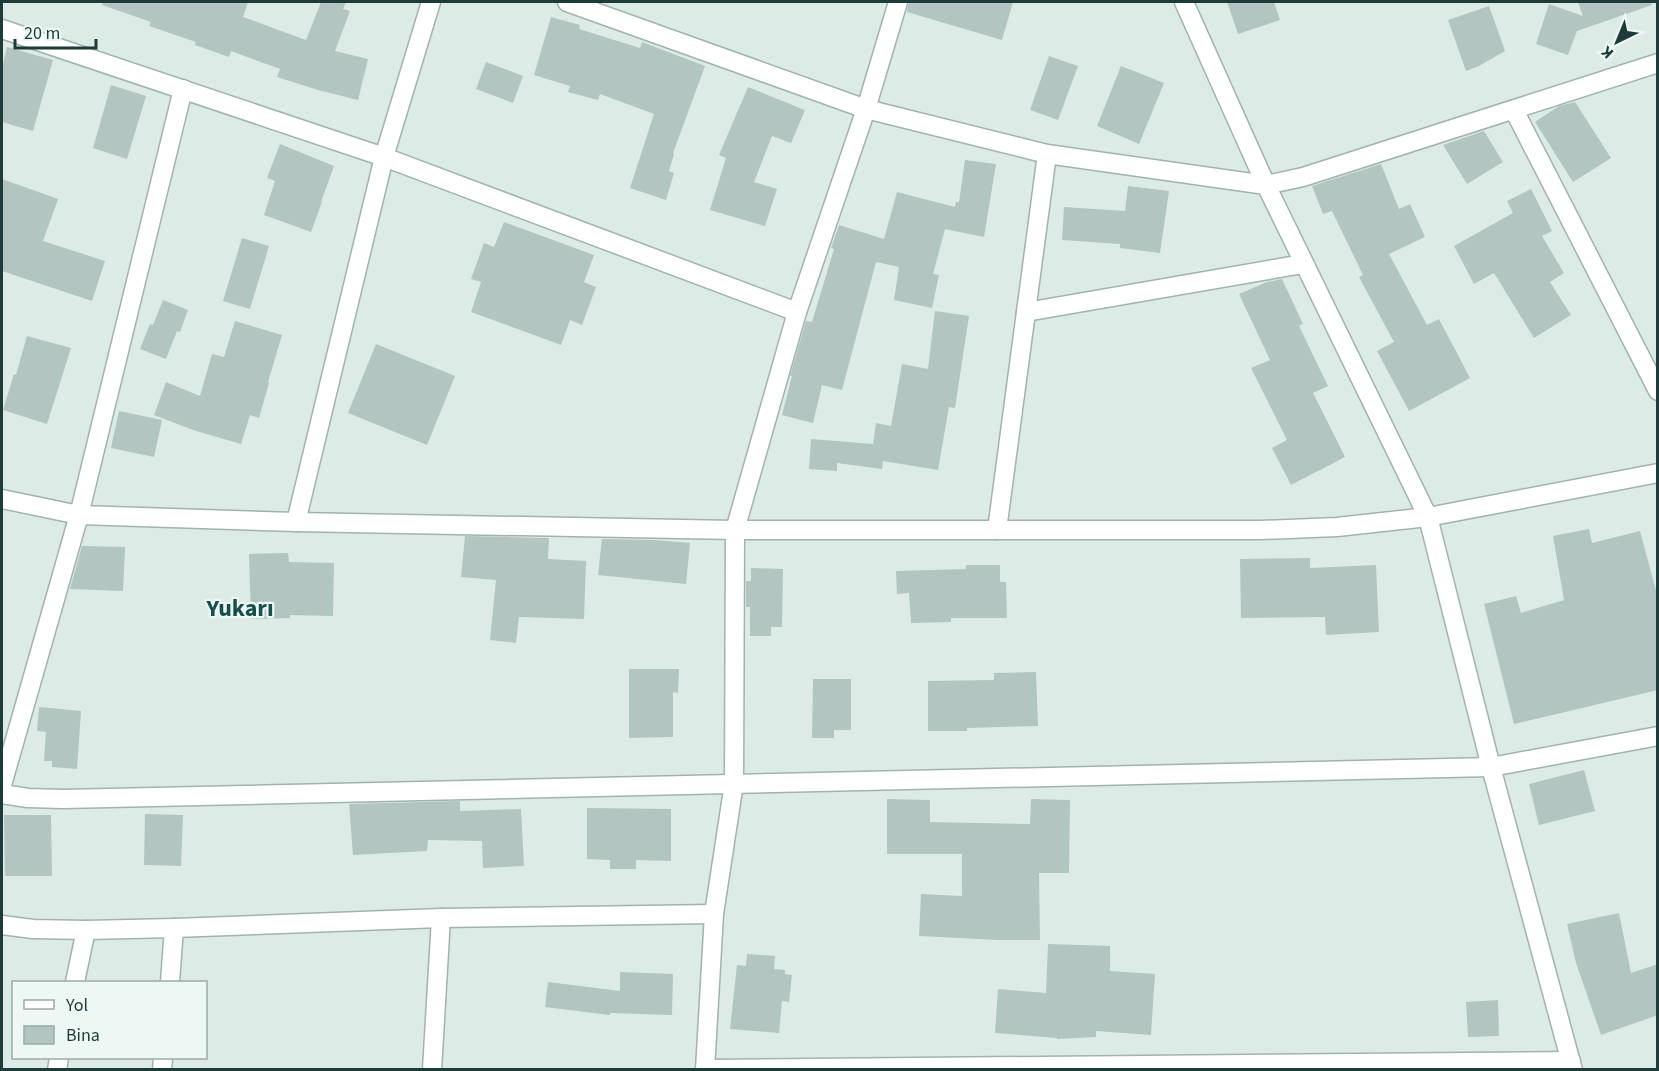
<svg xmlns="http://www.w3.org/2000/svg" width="1659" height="1071" font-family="'Source Sans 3',sans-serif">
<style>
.building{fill:#b2c5c1}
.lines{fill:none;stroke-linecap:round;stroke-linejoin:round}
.minor-casing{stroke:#a0b3af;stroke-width:21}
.tertiary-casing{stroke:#a0b3af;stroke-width:21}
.minor{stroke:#fff;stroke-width:18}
.tertiary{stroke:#fff;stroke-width:18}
.labels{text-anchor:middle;stroke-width:4.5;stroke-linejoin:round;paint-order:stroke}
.district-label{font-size:24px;font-weight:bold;fill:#184f4c;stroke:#edf7f4}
</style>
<rect width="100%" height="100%" fill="#ddebe7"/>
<!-- building -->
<g class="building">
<path d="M 103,2 L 248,2 L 243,17 L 306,40 L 321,2 L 346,2 L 343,9 L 350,11 L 335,51 L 368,59 L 358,100 L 318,90 L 277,77 L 280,69 L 231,51 L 229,57 L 195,45 L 196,42 L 149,26 L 151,22 L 102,5 Z"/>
<path d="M 909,2 L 1013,2 L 1002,40 L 907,12 Z"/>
<path d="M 1227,2 L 1274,2 L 1280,20 L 1238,34 Z"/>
<path d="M 1578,2 L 1651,2 L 1652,5 L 1577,31 L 1568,55 L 1536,44 L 1549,4 L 1583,16 Z"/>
<path d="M 1489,6 L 1505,51 L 1479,66 L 1466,71 L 1448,20 Z"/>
<path d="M 551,17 L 580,25 L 579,29 L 640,48 L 642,42 L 705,66 L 673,153 L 674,154 L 669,171 L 674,173 L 666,200 L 630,188 L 654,114 L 600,94 L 598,100 L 568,92 L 570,86 L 534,75 Z"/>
<path d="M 7,47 L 53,60 L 33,131 L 2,122 L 2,68 Z"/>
<path d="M 1049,56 L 1078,66 L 1058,120 L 1030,110 Z"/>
<path d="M 486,62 L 523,76 L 513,103 L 476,89 Z"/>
<path d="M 1121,66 L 1164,83 L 1139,144 L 1097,126 Z"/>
<path d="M 111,85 L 146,96 L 127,159 L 93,148 Z"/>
<path d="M 748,87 L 805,110 L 791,143 L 772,136 L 754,182 L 777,189 L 765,226 L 710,210 L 726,158 L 719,155 Z"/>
<path d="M 1575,102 L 1611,158 L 1573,182 L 1535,122 L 1559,106 Z"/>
<path d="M 1484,131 L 1503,162 L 1467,184 L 1443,145 Z"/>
<path d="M 280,144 L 334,166 L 321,202 L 322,202 L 311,232 L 264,215 L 275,181 L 267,178 Z"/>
<path d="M 965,160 L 996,164 L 984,237 L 945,229 L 933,274 L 939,275 L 932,308 L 894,300 L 899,267 L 876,262 L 842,390 L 822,385 L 813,423 L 782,415 L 792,376 L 790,376 L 806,321 L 812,322 L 834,249 L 831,248 L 839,225 L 884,239 L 897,192 L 955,207 L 956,202 L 959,202 Z"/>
<path d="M 1381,164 L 1399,209 L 1410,204 L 1425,237 L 1389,254 L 1427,325 L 1439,319 L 1470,378 L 1409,411 L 1377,351 L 1394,342 L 1359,277 L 1363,275 L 1332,211 L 1323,214 L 1312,186 Z"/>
<path d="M 2,179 L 58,199 L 43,241 L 105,261 L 92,301 L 2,271 Z"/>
<path d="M 1128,186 L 1169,191 L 1160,253 L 1120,248 L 1120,244 L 1062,240 L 1064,207 L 1125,211 Z"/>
<path d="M 1531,189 L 1552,231 L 1542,236 L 1564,273 L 1550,282 L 1571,315 L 1534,338 L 1494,273 L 1474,284 L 1454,246 L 1513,213 L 1507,201 Z"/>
<path d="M 504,222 L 594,255 L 584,282 L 596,287 L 582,325 L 570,320 L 561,345 L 471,312 L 481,282 L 471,279 L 484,243 L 494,247 Z"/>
<path d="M 242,238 L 269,246 L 250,309 L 223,301 Z"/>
<path d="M 1282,279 L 1303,324 L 1299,326 L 1328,386 L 1313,393 L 1345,457 L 1291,485 L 1272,448 L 1287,440 L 1251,368 L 1270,360 L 1239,294 L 1267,282 Z"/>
<path d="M 163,300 L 188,310 L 180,332 L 177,331 L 166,359 L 140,349 L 150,324 L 153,325 Z"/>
<path d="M 935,311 L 969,316 L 955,408 L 949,407 L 938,470 L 883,461 L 882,469 L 837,463 L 837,471 L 809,469 L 811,439 L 873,444 L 876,423 L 891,426 L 902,364 L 928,369 Z"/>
<path d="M 235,321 L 282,335 L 268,382 L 269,383 L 259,418 L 250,415 L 241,444 L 193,430 L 154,415 L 166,382 L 200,396 L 212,354 L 224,357 Z"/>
<path d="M 27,336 L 71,348 L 47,424 L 3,410 L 14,374 L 16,375 Z"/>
<path d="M 376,344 L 455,376 L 427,445 L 348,413 Z"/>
<path d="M 119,411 L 162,420 L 154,457 L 111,448 Z"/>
<path d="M 1589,529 L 1592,543 L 1640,531 L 1658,598 L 1658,690 L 1514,724 L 1484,604 L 1516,596 L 1521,613 L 1564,600 L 1553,536 Z"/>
<path d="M 465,536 L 549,538 L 548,559 L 586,561 L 584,619 L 519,617 L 516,643 L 490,640 L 496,580 L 461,577 Z"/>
<path d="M 602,539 L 654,540 L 690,543 L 686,584 L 598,575 Z"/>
<path d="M 82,546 L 125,547 L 123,591 L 70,589 Z"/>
<path d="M 288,553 L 289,562 L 334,563 L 333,616 L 290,615 L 290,618 L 251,619 L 249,554 Z"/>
<path d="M 1310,558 L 1310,568 L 1376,565 L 1379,632 L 1326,635 L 1325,617 L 1241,618 L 1240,559 Z"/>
<path d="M 966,565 L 1000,565 L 1000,582 L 1006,582 L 1007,618 L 951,618 L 951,622 L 911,623 L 909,593 L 897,594 L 896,571 L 966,569 Z"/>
<path d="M 751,568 L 783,569 L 782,627 L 771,627 L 771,636 L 750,636 L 750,607 L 746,607 L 746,581 L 751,581 Z"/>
<path d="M 629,669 L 679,669 L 678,693 L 673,692 L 673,737 L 629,738 Z"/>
<path d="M 1036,672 L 1038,726 L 967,728 L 967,731 L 928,731 L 928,681 L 994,680 L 994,673 Z"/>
<path d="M 813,679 L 851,679 L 851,730 L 834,730 L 834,738 L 812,738 Z"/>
<path d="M 39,707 L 81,711 L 77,769 L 52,767 L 52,761 L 44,761 L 46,732 L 37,731 Z"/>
<path d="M 1584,770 L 1595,811 L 1539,825 L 1529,784 Z"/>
<path d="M 887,799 L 930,800 L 930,822 L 1030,824 L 1031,799 L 1070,800 L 1069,873 L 1039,873 L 1040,940 L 998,940 L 919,936 L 921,894 L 962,896 L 962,854 L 887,854 Z"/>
<path d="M 460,801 L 460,811 L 521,809 L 524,866 L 483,868 L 482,841 L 428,840 L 427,851 L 353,855 L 349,804 Z"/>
<path d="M 587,808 L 671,809 L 671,861 L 636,860 L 636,869 L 610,869 L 610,860 L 587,859 Z"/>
<path d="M 145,814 L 183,815 L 181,866 L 144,865 Z"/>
<path d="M 4,815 L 51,815 L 52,876 L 5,876 Z"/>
<path d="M 1619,913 L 1631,973 L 1658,964 L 1658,1015 L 1601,1035 L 1576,963 L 1567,924 Z"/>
<path d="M 1048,944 L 1110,946 L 1110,971 L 1155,974 L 1151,1035 L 1096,1031 L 1096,1037 L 1057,1039 L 1057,1038 L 995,1033 L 998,989 L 1046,993 Z"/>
<path d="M 747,954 L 775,956 L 774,969 L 785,970 L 785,974 L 792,975 L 789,1002 L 782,1001 L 779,1033 L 730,1029 L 737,965 L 746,966 Z"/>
<path d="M 620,972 L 673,974 L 672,1015 L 610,1013 L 610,1015 L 545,1007 L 548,982 L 620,991 Z"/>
<path d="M 1498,1000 L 1499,1036 L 1468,1037 L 1466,1002 Z"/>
</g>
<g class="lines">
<!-- minor casing -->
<g class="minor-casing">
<g id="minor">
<path d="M 567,2 L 866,109 L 1047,154 L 1266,185 L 1303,177 L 1658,63"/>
<path d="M 2,29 L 384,157 L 797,312"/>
<path d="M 1514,110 L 1658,391"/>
<path d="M 1026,312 L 1303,264"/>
<path d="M 296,522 L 384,157 L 431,2"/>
<path d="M 997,530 L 1047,154"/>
<path d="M 2,785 L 79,515 L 183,89"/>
<path d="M 2,794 L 28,798 L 63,799 L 1491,767 L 1658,736"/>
<path d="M 2,925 L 33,929 L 86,930 L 174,928 L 441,918 L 714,914"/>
<path d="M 75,982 L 86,930"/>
<path d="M 170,982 L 174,928"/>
<path d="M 705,1069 L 1571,1061"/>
<path d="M 57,1070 L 59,1058"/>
<path d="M 162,1070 L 163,1058"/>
<path d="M 432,1070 L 441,918"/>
<path d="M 705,1070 L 714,914 L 734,783 L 735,530 L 797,312 L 866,109 L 898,2"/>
</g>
</g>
<!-- tertiary casing -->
<g class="tertiary-casing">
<g id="tertiary">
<path d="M 1184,2 L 1266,185 L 1428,517 L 1491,767 L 1573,1070"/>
<path d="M 2,499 L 79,515 L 296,522 L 735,530 L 1261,530 L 1337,527 L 1428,517 L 1658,473"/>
</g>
</g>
<!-- minor -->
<use href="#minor" class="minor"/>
<!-- tertiary -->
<use href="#tertiary" class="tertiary"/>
</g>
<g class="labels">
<!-- district labels -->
<g class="district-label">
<text x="240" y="616">Yukarı</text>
</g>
</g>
<!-- border -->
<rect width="1659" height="1071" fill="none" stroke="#1d3b39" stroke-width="6"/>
<!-- legend -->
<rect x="12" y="981" width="195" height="78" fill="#edf7f4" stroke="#9aaca9" stroke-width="1.5"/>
<rect x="24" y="1000" width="30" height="9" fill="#ffffff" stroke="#9aaca9" stroke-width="1.5"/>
<text x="66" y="1011" font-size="18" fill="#1d3b39">Yol</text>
<rect x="24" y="1026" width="30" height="18" fill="#b2c5c1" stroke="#9aaca9" stroke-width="1.5"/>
<text x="66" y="1041" font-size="18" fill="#1d3b39">Bina</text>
<!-- north arrow -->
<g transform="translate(1617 42) rotate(223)" stroke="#edf7f4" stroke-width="4.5" paint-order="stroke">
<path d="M0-4.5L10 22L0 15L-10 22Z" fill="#1d3b39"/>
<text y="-9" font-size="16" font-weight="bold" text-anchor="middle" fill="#1d3b39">K</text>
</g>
<!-- scale -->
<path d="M15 39v9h81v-9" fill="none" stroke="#1d3b39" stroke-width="3"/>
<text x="24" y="39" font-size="18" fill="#1d3b39" stroke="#edf7f4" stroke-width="4.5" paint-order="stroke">20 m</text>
</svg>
